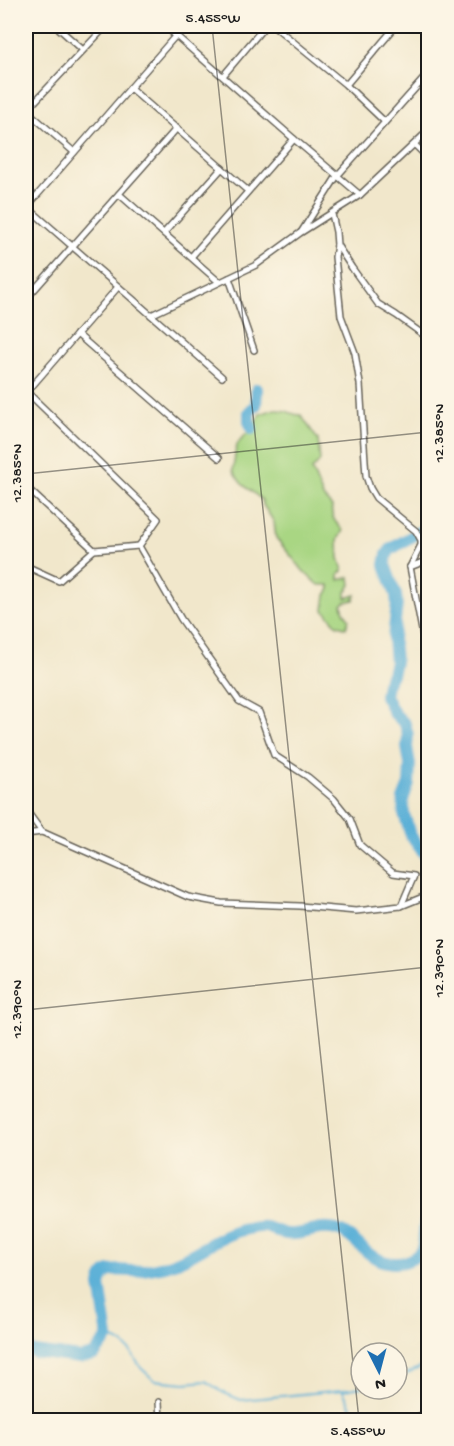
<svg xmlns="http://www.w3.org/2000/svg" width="454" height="1446" font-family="'Gochi Hand',sans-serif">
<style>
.green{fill:#a9d683;stroke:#627950;stroke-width:1.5}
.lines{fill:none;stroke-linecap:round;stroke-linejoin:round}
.stream{stroke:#5bb0d7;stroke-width:2}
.river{stroke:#5bb0d7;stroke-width:12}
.street-casing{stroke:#676359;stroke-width:8}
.street{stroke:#fff;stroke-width:5}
.ticks{fill:none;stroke:#1c1c1c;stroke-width:1.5;stroke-opacity:0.45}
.neatline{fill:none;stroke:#1c1c1c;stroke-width:2}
.ticks-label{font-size:15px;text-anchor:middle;fill:#1c1c1c}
</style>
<rect width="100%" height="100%" fill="#fcf5e5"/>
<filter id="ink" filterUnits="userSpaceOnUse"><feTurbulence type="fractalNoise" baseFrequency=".0167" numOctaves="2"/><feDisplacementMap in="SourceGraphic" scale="12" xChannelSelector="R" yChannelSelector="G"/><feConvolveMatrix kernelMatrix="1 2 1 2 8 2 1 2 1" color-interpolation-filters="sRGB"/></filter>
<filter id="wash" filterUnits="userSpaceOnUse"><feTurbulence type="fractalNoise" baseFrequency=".008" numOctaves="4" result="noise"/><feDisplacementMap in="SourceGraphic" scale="24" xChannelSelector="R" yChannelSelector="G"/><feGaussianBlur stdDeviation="1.35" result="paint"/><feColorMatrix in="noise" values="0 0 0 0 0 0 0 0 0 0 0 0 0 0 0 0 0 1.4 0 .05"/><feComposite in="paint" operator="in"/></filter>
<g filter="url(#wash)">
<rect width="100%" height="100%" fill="#f1e7cb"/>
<!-- green -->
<path class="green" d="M 275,409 C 280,411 282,410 286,411 C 292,413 294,415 301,415 L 318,440 L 320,461 L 312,470 L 323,497 L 332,507 C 330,516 336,524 343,530 L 338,540 L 339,558 L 343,570 L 339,574 L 339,580 L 350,577 L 351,585 L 346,592 L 346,598 L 356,595 L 354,600 L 345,602 L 342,605 L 344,612 L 349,619 L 346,628 L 342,626 L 337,625 L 324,610 L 326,595 L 330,589 L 329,585 L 319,585 L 305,573 L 276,538 L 274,522 L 263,505 L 262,500 L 241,483 L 233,471 L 236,447 L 240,440 L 252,429 L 260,414 Z"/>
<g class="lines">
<!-- stream -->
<g class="stream">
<path d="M 108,1337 L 122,1343 L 130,1351 L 141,1368 L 154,1380 L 185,1383 L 206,1381 L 222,1392 L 241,1400 L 343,1390 L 361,1387"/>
<path d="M 397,1378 L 428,1364"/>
<path d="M 343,1391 L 357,1420"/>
</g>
<!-- river -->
<g class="river">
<path d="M 252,429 L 249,421 L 249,412 L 256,405 L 257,389"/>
<path d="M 428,482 C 425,491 423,498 425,507 C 426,515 429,520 426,528 L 391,549 L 387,554 L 385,565 L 396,595 L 397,604 L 393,638 L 395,662 L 392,674 L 387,684 L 385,696 L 394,713 L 405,724 L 408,735 L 407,747 L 410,764 L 409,784 L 403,799 L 404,814 L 411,836 L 425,855 L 428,857"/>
<path d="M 26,1348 L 34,1352 L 80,1358 L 94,1355 L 108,1337 L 100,1285 C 104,1265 118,1271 132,1271 C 141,1271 151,1269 160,1267 C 191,1261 215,1235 247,1229 C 252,1228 260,1226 265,1227 C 272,1228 279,1233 287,1234 C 304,1236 319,1225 336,1230 C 359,1236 365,1262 394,1263 C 398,1263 403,1263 407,1261 C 433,1251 418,1235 428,1216"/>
</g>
</g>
</g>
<g filter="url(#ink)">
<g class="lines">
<!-- street casing -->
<g class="street-casing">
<g id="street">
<path d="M 56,26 L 83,50"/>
<path d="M 165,26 L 294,139 L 360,195"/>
<path d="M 274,26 L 346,85 L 385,122"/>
<path d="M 223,76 L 265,26"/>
<path d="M 346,85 L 396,26"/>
<path d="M 130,88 L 248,191"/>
<path d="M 26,110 L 74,152"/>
<path d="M 26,111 L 106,26"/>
<path d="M 415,145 L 428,158"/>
<path d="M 119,194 L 219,282"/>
<path d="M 26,206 L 222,377"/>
<path d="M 26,208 L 184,26"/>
<path d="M 332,214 L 336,232 L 337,245 L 335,257 L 341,316 L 355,353 L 360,384 L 366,476 L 370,488 L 376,498 L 416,531 L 421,540 L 421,545 L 410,567 L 428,662"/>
<path d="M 302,231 L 337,176 L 428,74"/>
<path d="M 164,233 L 222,168"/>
<path d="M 337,245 L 352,268 L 378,304 L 396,315 L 428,338"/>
<path d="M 191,257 L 294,139"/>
<path d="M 229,278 L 254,350"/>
<path d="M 26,299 L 177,128"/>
<path d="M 151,315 L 256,265 L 300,233 L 360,195 L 428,131"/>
<path d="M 77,334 L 219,458"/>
<path d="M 26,391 L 158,519 L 139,546"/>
<path d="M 26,393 L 118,287"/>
<path d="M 26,487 L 94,550 L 139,546 L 181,619 L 239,701 L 259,712 L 274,755 L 308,777 L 334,799 L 350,819 L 360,845 L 393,873 L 414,876 L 401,906 L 356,911 L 300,906 L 221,903 L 188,897 L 42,832 L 26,810"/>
<path d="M 26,566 L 59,581 L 94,550"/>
<path d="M 410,567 L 428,560"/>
<path d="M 26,834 L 42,832"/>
<path d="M 401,906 L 428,895"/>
<path d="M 159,1402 L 160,1420"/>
<path d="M 411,1420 L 428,1412"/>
</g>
</g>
<!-- street -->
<use href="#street" class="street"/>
</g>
</g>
<!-- ticks -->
<path class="ticks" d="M 212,26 L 359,1420M 26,474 L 428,432M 26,1010 L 428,967"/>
<!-- margin -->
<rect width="454" height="1446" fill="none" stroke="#fcf5e5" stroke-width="66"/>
<!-- north arrow -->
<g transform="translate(379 1371) rotate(174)"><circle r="28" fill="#fcf5e5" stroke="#a29e95" stroke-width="1.5"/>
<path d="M0-4.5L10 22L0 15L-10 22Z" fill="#1f6fb2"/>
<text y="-9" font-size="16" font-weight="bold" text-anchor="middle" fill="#1c1c1c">N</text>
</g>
<rect x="33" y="33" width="388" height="1380" class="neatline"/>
<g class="ticks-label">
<text x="213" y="22">5.455°W</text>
<text transform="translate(438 433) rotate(-90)" y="5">12.385°N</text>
<text transform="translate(16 473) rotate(-90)" y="5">12.385°N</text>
<text transform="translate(438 968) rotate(-90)" y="5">12.390°N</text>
<text transform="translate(16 1009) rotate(-90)" y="5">12.390°N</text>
<text x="358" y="1435">5.455°W</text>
</g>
</svg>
